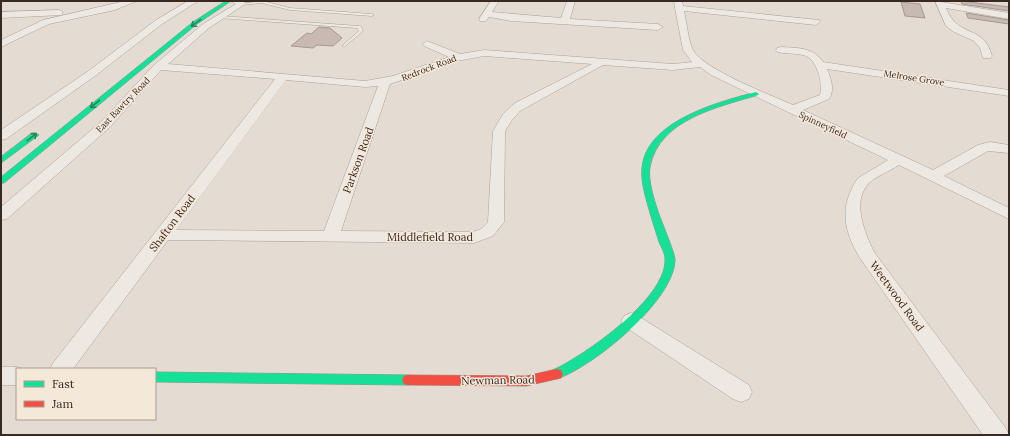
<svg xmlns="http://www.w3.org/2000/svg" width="1010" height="436" font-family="Lora,serif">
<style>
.building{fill:#c8bab3;stroke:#a59891}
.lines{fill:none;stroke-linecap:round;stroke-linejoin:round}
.lane-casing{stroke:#aaa29a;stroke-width:1}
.street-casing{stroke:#aaa29a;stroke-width:1}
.fast-casing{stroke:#9a918a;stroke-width:1}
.jam-casing{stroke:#9a918a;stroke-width:1}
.lane{fill:#ede8e2;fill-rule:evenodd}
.street{fill:#ede8e2;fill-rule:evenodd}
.fast{fill:#16e098;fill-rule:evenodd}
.jam{fill:#f24e42;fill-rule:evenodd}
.oneway{stroke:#28845d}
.labels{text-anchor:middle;stroke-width:3;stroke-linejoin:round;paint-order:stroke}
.far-street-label{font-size:9px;fill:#3a2922;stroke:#f4e8d9}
.street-label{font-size:11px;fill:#3a2922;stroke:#f4e8d9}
</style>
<rect width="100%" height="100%" fill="#e4dcd2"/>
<!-- building -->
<g class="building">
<path d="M 961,1 L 1009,7 L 1009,11 L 962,4 Z"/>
<path d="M 901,2 L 920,4 L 925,18 L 905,16 Z"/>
<path d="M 966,13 L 1009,20 L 1009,24 L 968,18 Z"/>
<path d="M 319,27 L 330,28 L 342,38 L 333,46 L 317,45 L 313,48 L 291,46 L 307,33 L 311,34 Z"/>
</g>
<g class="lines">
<!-- lane casing -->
<g class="lane-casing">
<g id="lane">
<path d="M 263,1 L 290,8 L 372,14 L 374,15 L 372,16 L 290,10 L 262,3 L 241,5 L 239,4 Z"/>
<path d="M 221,16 L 359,26 L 361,26 L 363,31 L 344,47 L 342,46 L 359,31 L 357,28 L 219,18 L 219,17 Z"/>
</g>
</g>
<!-- street casing -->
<g class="street-casing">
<g id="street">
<path d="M 125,1 L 137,1 L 115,10 L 49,24 L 1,47 L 1,40 L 43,20 Z"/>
<path d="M 188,1 L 198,1 L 162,24 L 95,76 L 6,139 L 1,140 L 1,130 L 87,72 L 156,20 Z"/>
<path d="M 230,1 L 244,1 L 245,4 L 209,28 L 168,64 L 365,81 L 393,76 L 449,57 L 424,46 L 422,44 L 427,41 L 460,54 L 484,50 L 673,64 L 692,62 L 683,50 L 675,8 L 674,1 L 682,1 L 683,6 L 819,20 L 820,22 L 816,25 L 684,11 C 687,23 688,40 693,50 C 704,70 771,95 793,105 L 820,95 C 823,82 817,58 803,55 C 794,53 786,54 777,52 L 776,50 L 777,48 L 781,47 C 798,48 813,47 823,62 L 1009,90 L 1009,96 L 827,69 C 831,78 835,90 829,99 L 803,110 L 933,170 L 978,145 L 990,142 L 1009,145 L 1009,153 L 988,151 L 944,176 L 1009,208 L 1009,219 L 899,165 C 890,171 877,176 869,183 C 851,202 865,233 874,252 L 1005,427 L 1009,435 L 983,435 L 860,258 C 843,230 839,206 858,178 L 888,160 L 711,75 L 700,67 L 673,70 L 603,65 L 520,111 L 512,120 L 505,131 L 504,222 L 493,236 L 474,243 L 168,240 L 73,369 L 50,369 L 53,363 L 275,79 L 161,70 L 110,127 L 7,219 L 1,220 L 1,207 L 102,121 L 154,65 L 203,24 L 236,4 ZM 484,56 L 592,64 L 515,103 L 503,114 L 493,131 L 488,222 L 481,229 L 473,232 L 341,231 L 390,84 L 457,61 ZM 286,80 L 365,87 L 378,86 L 324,231 L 176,230 Z"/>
<path d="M 491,1 L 499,1 L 492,12 L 561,18 L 567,1 L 575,1 L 570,19 L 658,24 L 663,27 L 658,30 L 511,21 L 489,17 L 486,21 L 480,21 L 479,19 Z"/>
<path d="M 935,1 L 1009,13 L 1009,19 L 946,8 C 959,40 983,23 992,56 L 991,58 L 983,58 L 980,48 L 974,41 L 954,32 L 946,26 Z"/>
<path d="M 59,10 L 62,11 L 62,15 L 1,18 L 1,12 Z"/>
<path d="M 631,313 L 638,316 L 749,385 L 752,392 L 749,399 L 741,402 L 733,399 L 624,326 L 621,321 L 624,316 Z"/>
<path d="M 1,367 L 17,367 L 23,369 L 17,369 L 17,385 L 1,385 Z"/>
</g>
</g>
<!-- fast casing -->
<g class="fast-casing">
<g id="fast">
<path d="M 226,1 L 231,1 L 197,24 L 4,183 L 1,183 L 1,177 L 193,22 Z"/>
<path d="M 756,92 L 759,94 L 758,95 C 719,107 659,119 650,167 C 648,179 653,196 657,208 C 660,219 675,252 675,260 C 674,301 594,366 557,379 L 553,378 L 551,374 L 553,370 C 585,355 667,298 665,259 C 665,253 661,247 659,242 C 654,226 649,211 645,195 C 643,187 641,177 642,168 C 646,121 718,102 756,92 Z"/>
<path d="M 32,133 L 35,133 L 39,135 L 1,163 L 1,157 Z"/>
<path d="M 155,372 L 408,375 L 412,376 L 414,380 L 412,384 L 408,385 L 155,382 Z"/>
</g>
</g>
<!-- jam casing -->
<g class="jam-casing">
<path id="jam" d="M 557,369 L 561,370 L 563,374 L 561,378 L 526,386 L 408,385 L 404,384 L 402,380 L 404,376 L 408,375 L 526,376 Z"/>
</g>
<!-- lane -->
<use href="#lane" class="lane"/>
<!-- street -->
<use href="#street" class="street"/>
<!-- fast -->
<use href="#fast" class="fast"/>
<!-- jam -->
<use href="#jam" class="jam"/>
</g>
<!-- one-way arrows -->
<defs><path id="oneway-shaft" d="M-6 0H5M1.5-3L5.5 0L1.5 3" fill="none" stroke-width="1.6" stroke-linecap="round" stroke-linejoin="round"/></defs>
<g class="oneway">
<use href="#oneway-shaft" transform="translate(196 23) rotate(144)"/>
<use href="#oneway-shaft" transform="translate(95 104) rotate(141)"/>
<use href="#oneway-shaft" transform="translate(32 137) rotate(-38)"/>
</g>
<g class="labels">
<!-- far-street labels -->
<g class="far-street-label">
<text transform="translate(429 68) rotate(-21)" y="3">Redrock Road</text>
<text transform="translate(914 78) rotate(9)" y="3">Melrose Grove</text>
<text transform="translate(123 105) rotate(-46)" y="3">East Bawtry Road</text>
<text transform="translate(823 125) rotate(25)" y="3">Spinneyfield</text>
</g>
<!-- street labels -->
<g class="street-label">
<text transform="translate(358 160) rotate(-70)" y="4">Parkson Road</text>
<text transform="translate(172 223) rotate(-53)" y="4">Shafton Road</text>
<text x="430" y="241">Middlefield Road</text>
<text transform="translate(897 296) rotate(54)" y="4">Weetwood Road</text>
<text transform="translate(498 380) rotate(-1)" y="4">Newman Road</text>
</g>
</g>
<!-- border -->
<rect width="1010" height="436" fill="none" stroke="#3a2922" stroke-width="4"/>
<!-- legend -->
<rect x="16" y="368" width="140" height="52" fill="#f4e8d9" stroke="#aa9c90"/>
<rect x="24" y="381" width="20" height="6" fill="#16e098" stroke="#aa9c90"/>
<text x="52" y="388" font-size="12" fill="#3a2922">Fast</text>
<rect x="24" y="401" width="20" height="6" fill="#f24e42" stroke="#aa9c90"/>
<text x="52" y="408" font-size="12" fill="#3a2922">Jam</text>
</svg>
